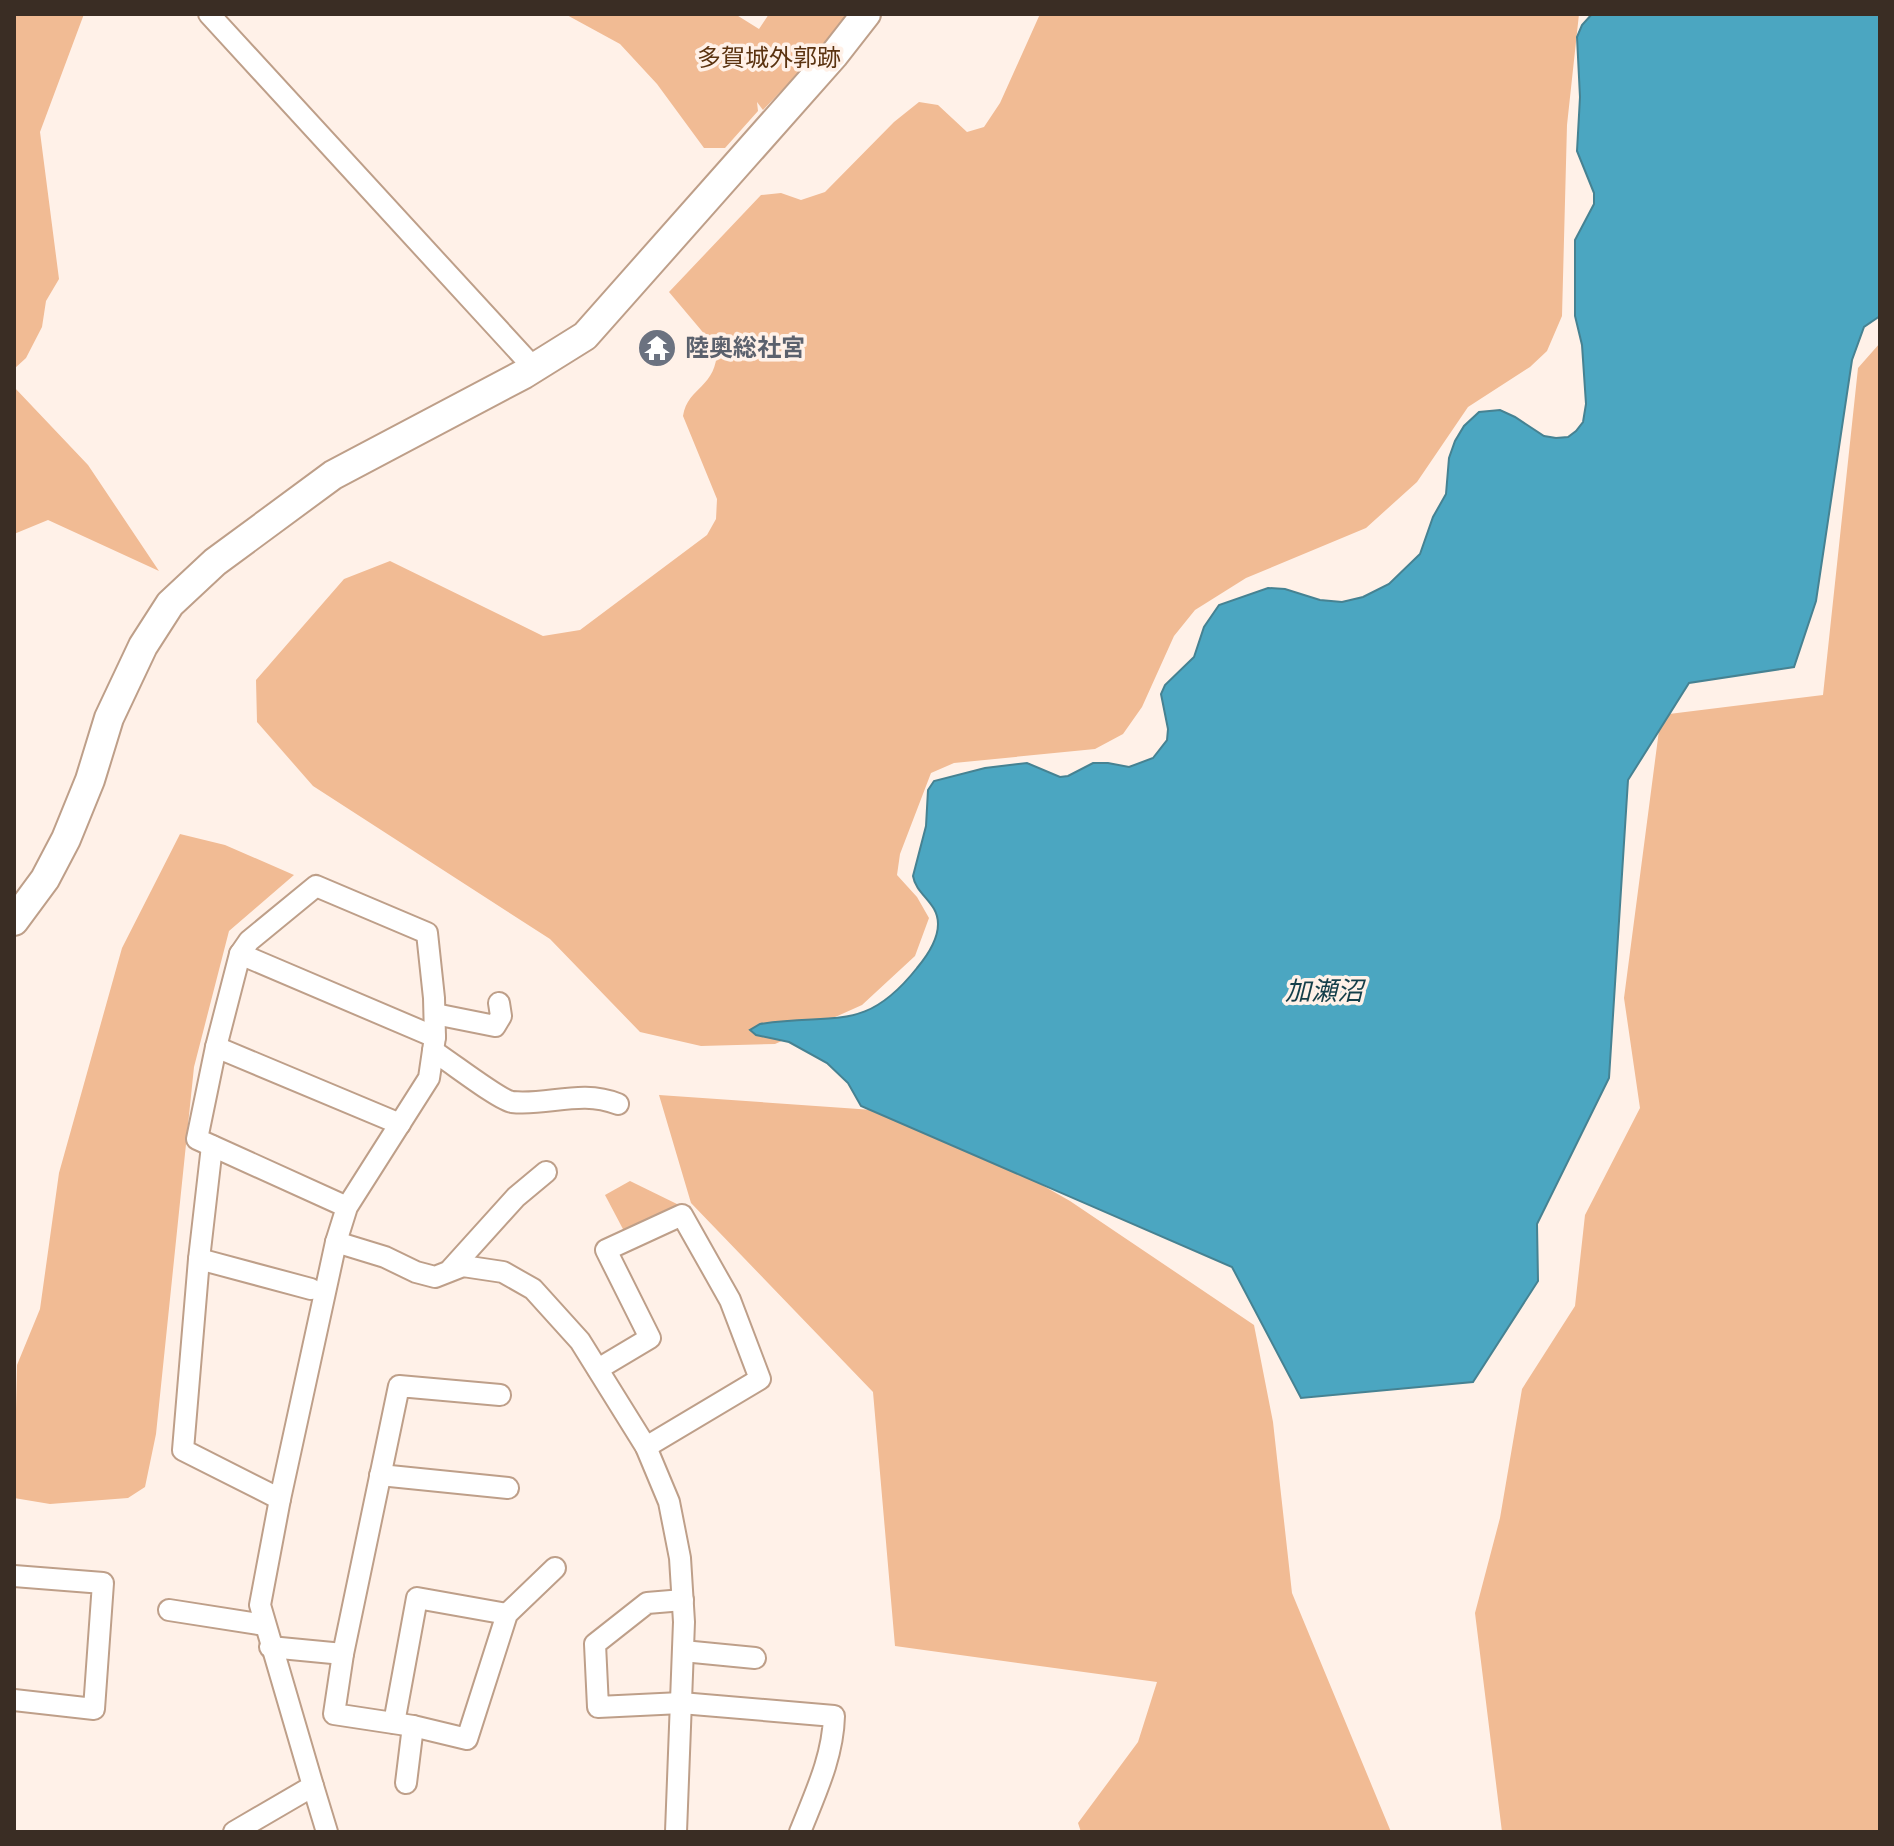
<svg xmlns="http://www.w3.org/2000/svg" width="1894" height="1846" font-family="Lato,'Noto Sans JP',sans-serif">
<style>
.green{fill:#f1bb94}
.water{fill:#4ba6c1;stroke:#468292;stroke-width:2}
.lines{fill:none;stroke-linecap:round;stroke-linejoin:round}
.street-casing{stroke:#be9f89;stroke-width:24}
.secondary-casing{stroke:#be9f89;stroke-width:32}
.street{stroke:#fff;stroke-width:20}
.secondary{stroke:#fff;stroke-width:28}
.labels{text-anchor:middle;stroke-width:7;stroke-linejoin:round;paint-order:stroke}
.park-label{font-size:24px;fill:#5b3310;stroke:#fff1e8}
.worship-label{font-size:24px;font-weight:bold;fill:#5b616d;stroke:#fff1e8;text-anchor:start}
.water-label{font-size:26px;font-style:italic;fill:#143e49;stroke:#fff1e8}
</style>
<rect width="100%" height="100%" fill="#fff1e8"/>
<!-- green -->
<g class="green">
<path d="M 14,14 L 84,14 L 40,132 L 59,279 L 46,301 L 42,327 L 26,358 L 14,369 Z"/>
<path d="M 565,14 L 735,14 L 759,29 L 769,14 L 855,14 L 763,110 L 757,102 L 758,111 L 725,148 L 704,148 L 657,84 L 620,44 Z"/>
<path d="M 1040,14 L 1579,14 L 1567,125 L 1562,316 L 1547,351 L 1530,367 L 1468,407 L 1417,482 L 1366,528 L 1246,578 L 1195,610 L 1174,636 L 1142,707 L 1123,734 L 1095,749 L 954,763 L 931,773 L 900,854 L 897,875 L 917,897 L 929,918 L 915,956 L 862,1005 L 775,1044 L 701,1046 L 640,1032 L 550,939 L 313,786 L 257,722 L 256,680 L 344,579 L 390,561 L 543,636 L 580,630 L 707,535 L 716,519 L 717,499 L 683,416 C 688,386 717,388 717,349 L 669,292 L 761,195 L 781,193 L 801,200 L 825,192 L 894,122 L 919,102 L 938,105 L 967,132 L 984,127 L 1000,103 Z"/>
<path d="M 1880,343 L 1880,1832 L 1502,1832 L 1475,1613 L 1500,1518 L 1522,1389 L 1575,1306 L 1585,1215 L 1640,1108 L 1624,998 L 1661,715 L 1823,695 L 1858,368 Z"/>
<path d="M 14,387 L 88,465 L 159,571 L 48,520 L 14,534 Z"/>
<path d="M 180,834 L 225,845 L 294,875 L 229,931 L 194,1067 L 156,1434 L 145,1487 L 128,1498 L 50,1504 L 14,1498 L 17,1365 L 40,1309 L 59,1173 L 122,948 Z"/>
<path d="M 659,1095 L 916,1113 L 1070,1201 L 1254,1325 L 1273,1422 L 1292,1593 L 1391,1832 L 1081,1832 L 1078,1823 L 1138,1742 L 1157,1682 L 895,1646 L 873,1392 L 691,1203 Z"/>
<path d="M 630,1181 L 679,1205 L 624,1231 L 605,1195 Z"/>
</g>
<!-- water -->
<path class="water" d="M 1592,14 L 1880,14 L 1880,316 L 1864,327 L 1852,360 L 1816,601 L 1794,667 L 1689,683 L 1628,780 L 1609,1078 L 1537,1224 L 1538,1281 L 1473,1382 L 1301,1398 L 1232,1267 L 861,1106 L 848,1083 L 827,1063 L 789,1042 L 756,1035 L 750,1030 L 760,1024 C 833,1012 864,1035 917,968 C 927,956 938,940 938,924 C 938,902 916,895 913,876 L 926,826 L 928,790 L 934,781 L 985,768 L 1027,763 L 1060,777 L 1068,776 L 1093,763 L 1108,763 L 1129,767 L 1153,758 L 1167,740 L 1168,729 L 1161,694 L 1165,685 L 1194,657 L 1204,627 L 1219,605 L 1268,588 L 1285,589 L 1320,600 L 1342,602 L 1363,597 L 1389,584 L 1420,554 L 1433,517 L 1446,494 L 1449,458 L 1455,441 L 1464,426 L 1479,412 L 1500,410 L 1515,417 L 1544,436 L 1556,438 L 1568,437 L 1576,431 L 1583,422 L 1586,404 L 1582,345 L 1575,316 L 1575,240 L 1594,204 L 1594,193 L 1577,151 L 1580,97 L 1577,37 L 1582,25 Z"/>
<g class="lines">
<!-- street casing -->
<g class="street-casing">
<g id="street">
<path d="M 209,14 L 534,368"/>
<path d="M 240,954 L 435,1037"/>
<path d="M 435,1014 L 495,1026 L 501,1016 L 499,1003"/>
<path d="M 216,1047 L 400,1124"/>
<path d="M 433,1051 C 448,1060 499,1100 512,1102 C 548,1106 581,1089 618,1104"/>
<path d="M 212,1146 L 199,1259 L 183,1450 L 280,1499"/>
<path d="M 336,1242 L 385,1257 L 416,1272 L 435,1277 L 463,1266 L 503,1272 L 533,1289 L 580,1341 L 646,1447 L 669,1502 L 680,1558 L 684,1622 L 676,1832"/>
<path d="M 199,1259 L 311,1289"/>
<path d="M 451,1269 L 516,1197 L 546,1172"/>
<path d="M 598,1369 L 650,1338 L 606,1250 L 682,1215 L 730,1300 L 760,1379 L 646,1447"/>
<path d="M 380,1475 L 508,1488"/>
<path d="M 14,1576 L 103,1583 L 94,1709 L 14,1700"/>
<path d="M 683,1600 L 647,1603 L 595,1644 L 598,1707 L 681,1703 L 834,1716 C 833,1757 815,1794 800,1832"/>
<path d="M 169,1610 L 265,1625"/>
<path d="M 270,1647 L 343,1654 L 399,1386 L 500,1395"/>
<path d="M 683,1651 L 755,1658"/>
<path d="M 343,1654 L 334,1714 L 413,1726 L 467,1739 L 507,1614 L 555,1568"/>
<path d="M 394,1723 L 417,1598 L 507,1614"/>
<path d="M 406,1783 L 413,1726"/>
<path d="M 313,1786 L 327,1832"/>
<path d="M 234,1832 L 313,1786 L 260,1605 L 280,1499 L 336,1242 L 347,1207 L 429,1078 L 435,1037 L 434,998 L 427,933 L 316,886 L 249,941 L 240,954 L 216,1047 L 197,1139 L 347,1207"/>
</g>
</g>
<!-- secondary casing -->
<g class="secondary-casing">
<path id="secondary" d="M 14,921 L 45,879 L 66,839 L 90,780 L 109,718 L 143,646 L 170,604 L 215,562 L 333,475 L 524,374 L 585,336 L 834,55 L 866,14"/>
</g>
<!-- street -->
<use href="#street" class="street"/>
<!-- secondary -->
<use href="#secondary" class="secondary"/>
</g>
<!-- icons -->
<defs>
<g id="temple-disc" transform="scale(2)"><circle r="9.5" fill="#6b7280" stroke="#fff1e8"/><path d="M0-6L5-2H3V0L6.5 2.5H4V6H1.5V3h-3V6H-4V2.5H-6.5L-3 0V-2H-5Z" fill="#fff"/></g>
</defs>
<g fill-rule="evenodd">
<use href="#temple-disc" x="657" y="348"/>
</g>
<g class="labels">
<!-- park labels -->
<g class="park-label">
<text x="769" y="66">多賀城外郭跡</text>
</g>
<!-- worship labels -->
<g class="worship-label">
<text x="685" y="356">陸奥総社宮</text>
</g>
<!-- water labels -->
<g class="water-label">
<text x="1324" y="1000">加瀬沼</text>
</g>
</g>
<!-- border -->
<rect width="1894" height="1846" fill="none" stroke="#3a2d24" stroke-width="32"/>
</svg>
